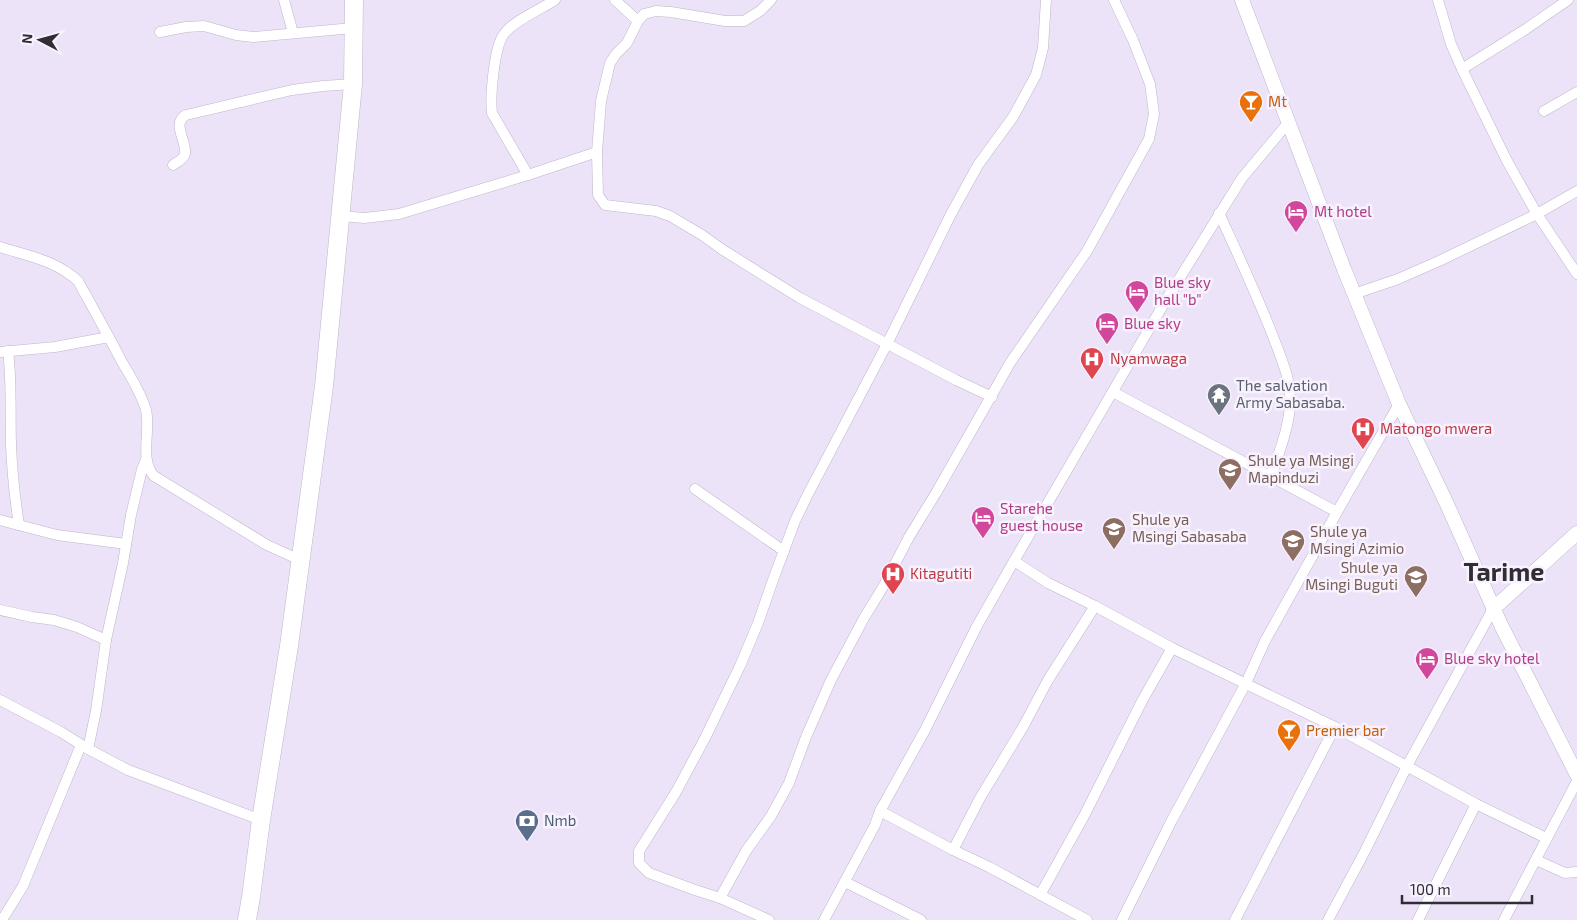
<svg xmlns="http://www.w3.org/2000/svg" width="1577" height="920" font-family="'Exo 2',sans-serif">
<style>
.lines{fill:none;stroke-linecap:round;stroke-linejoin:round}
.street-casing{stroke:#bfb5ca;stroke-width:11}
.secondary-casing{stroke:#bfb5ca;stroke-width:15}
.highway-casing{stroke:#bfb5ca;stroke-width:19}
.street{stroke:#fff;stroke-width:10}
.secondary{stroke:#fff;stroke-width:14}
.highway{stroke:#fff;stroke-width:18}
.labels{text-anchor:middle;stroke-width:5;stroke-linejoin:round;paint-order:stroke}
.food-label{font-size:15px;fill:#c56008;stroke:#f8f2ff;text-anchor:start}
.hotel-label{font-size:15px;fill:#b23c85;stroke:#f8f2ff;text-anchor:start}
.health-label{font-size:15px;fill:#be3a42;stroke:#f8f2ff;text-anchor:start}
.worship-label{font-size:15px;fill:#5b616d;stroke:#f8f2ff;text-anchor:start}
.education-label{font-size:15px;fill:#785e54;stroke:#f8f2ff;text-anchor:start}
.service-label{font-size:15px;fill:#4e5e75;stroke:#f8f2ff;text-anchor:start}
.town-label{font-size:25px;font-weight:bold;fill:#312d35;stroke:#f8f2ff}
</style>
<rect width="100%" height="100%" fill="#ede3f8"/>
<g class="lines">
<!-- street casing -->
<g class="street-casing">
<g id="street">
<path d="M 284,0 L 293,33"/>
<path d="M 615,0 L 638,21"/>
<path d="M 771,0 L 760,11 L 744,21 L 725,21 L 671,12 L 656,11 L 644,14 L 638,21 L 627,43 L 616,54 L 610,63 L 601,101 L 597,152 L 598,195 L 605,205 L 656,211 L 670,216 L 702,235 L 723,250 L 800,298 L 956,380 L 992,397"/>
<path d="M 1438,0 L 1451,44 L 1462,69 L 1507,161 L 1537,214 L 1577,274"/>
<path d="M 160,32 L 186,27 L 204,26 L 236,35 L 253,37 L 353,28"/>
<path d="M 1462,69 L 1526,29 L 1568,0"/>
<path d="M 1544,111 L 1577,92"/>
<path d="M 173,165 C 177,162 184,159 185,154 C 187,141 171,123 186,115 L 292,90 L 323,86 L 353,84"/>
<path d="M 528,175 L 492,113 C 490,97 494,47 504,34 C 513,21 541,9 555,0"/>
<path d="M 1219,213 C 1238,255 1258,297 1274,339 C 1282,360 1292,383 1290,406 C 1288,430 1279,453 1271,476"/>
<path d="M 341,216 L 364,218 L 399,214 L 528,175 L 597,152"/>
<path d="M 0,247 C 28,256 55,260 78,281 C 93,308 108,335 122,362 C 131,377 141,393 146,410 C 151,431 139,459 154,476 L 267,545 L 300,560"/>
<path d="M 1354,294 L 1398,279 L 1439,261 L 1537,214 L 1577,191"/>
<path d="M 8,351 C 12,382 10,413 11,444 C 12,472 15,499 19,525"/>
<path d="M 0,352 L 55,347 L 109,337"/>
<path d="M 1113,392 L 1337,512"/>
<path d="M 695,489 L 784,551"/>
<path d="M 0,520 L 57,535 L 126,544"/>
<path d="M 1014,561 L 1048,583 L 1095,606 L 1172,648 L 1335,727 L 1476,804 L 1546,838"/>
<path d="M 0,610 L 32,617 L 54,620 L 77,627 L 106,640"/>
<path d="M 0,700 L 61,732 L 88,749 L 128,770 L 261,820"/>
<path d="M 88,749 L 96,711 L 106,640 L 123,563 L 131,515 L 142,469 L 146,459"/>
<path d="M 880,811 L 953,850 L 989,867 L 1087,920"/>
<path d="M 953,850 L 980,798 L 1023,727 L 1048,680 L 1095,606"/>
<path d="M 1536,860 L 1565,873 L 1577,872"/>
<path d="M 845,882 L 921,920"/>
<path d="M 1040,895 L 1084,816 L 1142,701 L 1172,648"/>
<path d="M 720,898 L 746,851 L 771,816 L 789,783 L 806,737 L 831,680 L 864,618 L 883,587 L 909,537 L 936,493 L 1010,363 L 1087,251 L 1149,139 L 1154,114 L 1150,84 L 1133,40 L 1114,0"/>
<path d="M 2,920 L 23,886 L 81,745"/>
<path d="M 769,920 L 720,898 L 695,890 L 649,873 L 639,863 L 639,851 L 676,792 L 705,738 L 740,666 L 758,623 L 773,580 L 795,521 L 807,496 L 887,344 L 951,214 L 978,165 L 1013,117 L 1036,75 L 1043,48 L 1046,0"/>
<path d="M 824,920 L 875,825 L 880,811 L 925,730 L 977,626 L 1014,561 L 1166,300 L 1242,178 L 1288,123"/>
<path d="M 1122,920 L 1172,820 L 1246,683 L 1265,641 L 1337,512 L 1399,404"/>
<path d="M 1235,920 L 1335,727"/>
<path d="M 1328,920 L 1365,851 L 1407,766 L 1493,609"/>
<path d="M 1418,920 L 1476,804"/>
<path d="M 1504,920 L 1577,781"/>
</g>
</g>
<!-- secondary casing -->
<g class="secondary-casing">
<g id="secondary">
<path d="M 1242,0 L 1344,269 L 1399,404 L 1446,502 L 1501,625 L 1577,775"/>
<path d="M 1493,609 L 1577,533"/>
</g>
</g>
<!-- highway casing -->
<g class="highway-casing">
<path id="highway" d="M 247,920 L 251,897 L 261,820 L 289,646 L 324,386 L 353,84 L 354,0"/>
</g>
<!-- street -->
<use href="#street" class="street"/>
<!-- secondary -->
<use href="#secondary" class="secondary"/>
<!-- highway -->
<use href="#highway" class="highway"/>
</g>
<!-- icons -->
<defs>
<g id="bar-pin" transform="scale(1.25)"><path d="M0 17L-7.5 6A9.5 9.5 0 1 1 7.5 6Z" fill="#e8710a" stroke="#f8f2ff"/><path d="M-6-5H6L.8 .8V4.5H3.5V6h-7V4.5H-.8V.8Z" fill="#fff"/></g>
<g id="hotel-pin" transform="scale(1.25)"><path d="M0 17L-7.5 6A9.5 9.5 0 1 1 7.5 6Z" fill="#d1479c" stroke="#f8f2ff"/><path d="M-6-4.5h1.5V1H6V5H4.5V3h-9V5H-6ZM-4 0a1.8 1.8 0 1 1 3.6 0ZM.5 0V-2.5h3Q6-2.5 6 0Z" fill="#fff"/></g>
<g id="hospital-pin" transform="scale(1.25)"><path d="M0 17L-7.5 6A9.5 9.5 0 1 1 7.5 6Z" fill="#e0444e" stroke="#f8f2ff"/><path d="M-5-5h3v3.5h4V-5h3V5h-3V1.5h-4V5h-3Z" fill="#fff"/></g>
<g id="temple-pin" transform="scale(1.25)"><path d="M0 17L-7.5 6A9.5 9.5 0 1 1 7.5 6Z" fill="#6b7280" stroke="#f8f2ff"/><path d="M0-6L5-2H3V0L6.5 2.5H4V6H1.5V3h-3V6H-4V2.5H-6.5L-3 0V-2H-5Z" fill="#fff"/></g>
<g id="school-pin" transform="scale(1.25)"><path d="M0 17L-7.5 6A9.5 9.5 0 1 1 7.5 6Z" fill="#8d6e63" stroke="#f8f2ff"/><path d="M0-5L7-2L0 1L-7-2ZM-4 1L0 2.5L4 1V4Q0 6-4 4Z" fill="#fff"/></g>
<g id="bank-pin" transform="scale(1.25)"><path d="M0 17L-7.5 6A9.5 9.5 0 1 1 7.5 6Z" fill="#5c6f8a" stroke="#f8f2ff"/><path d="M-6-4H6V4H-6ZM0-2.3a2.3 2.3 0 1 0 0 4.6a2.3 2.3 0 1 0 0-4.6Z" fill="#fff"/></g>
</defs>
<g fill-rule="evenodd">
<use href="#bar-pin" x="1251" y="102"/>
<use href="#hotel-pin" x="1296" y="212"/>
<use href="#hotel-pin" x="1137" y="292"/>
<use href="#hotel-pin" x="1107" y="324"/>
<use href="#hospital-pin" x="1092" y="359"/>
<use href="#temple-pin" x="1219" y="395"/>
<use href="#hospital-pin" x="1363" y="429"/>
<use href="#school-pin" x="1230" y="470"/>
<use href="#hotel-pin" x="983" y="518"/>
<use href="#school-pin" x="1114" y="529"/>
<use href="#school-pin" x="1293" y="541"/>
<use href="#hospital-pin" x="893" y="574"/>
<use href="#school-pin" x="1416" y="577"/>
<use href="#hotel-pin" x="1427" y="659"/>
<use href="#bar-pin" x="1289" y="731"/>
<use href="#bank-pin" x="527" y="821"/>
</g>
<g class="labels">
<!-- food labels -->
<g class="food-label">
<text x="1268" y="107">Mt</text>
<text x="1306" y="736">Premier bar</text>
</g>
<!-- hotel labels -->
<g class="hotel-label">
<text x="1314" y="217">Mt hotel</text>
<text x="1154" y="288">Blue sky<tspan x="1154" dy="17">hall "b"</tspan></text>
<text x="1124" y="329">Blue sky</text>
<text x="1000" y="514">Starehe<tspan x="1000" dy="17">guest house</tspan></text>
<text x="1444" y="664">Blue sky hotel</text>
</g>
<!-- health labels -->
<g class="health-label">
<text x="1110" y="364">Nyamwaga</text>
<text x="1380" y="434">Matongo mwera</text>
<text x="910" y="579">Kitagutiti</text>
</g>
<!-- worship labels -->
<g class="worship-label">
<text x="1236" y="391">The salvation<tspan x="1236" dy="17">Army Sabasaba.</tspan></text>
</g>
<!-- education labels -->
<g class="education-label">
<text x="1248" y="466">Shule ya Msingi<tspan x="1248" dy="17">Mapinduzi</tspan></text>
<text x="1132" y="525">Shule ya<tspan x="1132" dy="17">Msingi Sabasaba</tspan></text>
<text x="1310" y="537">Shule ya<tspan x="1310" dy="17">Msingi Azimio</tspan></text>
<text x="1398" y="573" text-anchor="end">Shule ya<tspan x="1398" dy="17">Msingi Buguti</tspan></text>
</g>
<!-- service labels -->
<g class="service-label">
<text x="544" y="826">Nmb</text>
</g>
<!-- town labels -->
<g class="town-label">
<text x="1504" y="581">Tarime</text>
</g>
</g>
<!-- north arrow -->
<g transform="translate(40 40) rotate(276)" stroke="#f8f2ff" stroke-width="4" paint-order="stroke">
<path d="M0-4L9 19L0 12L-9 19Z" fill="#312d35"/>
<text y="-8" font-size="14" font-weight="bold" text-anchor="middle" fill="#312d35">N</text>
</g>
<!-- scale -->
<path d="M1402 895v8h130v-8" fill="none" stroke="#312d35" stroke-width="2.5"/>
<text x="1410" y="895" font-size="15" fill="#312d35" stroke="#f8f2ff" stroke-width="4" paint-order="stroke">100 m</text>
</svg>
